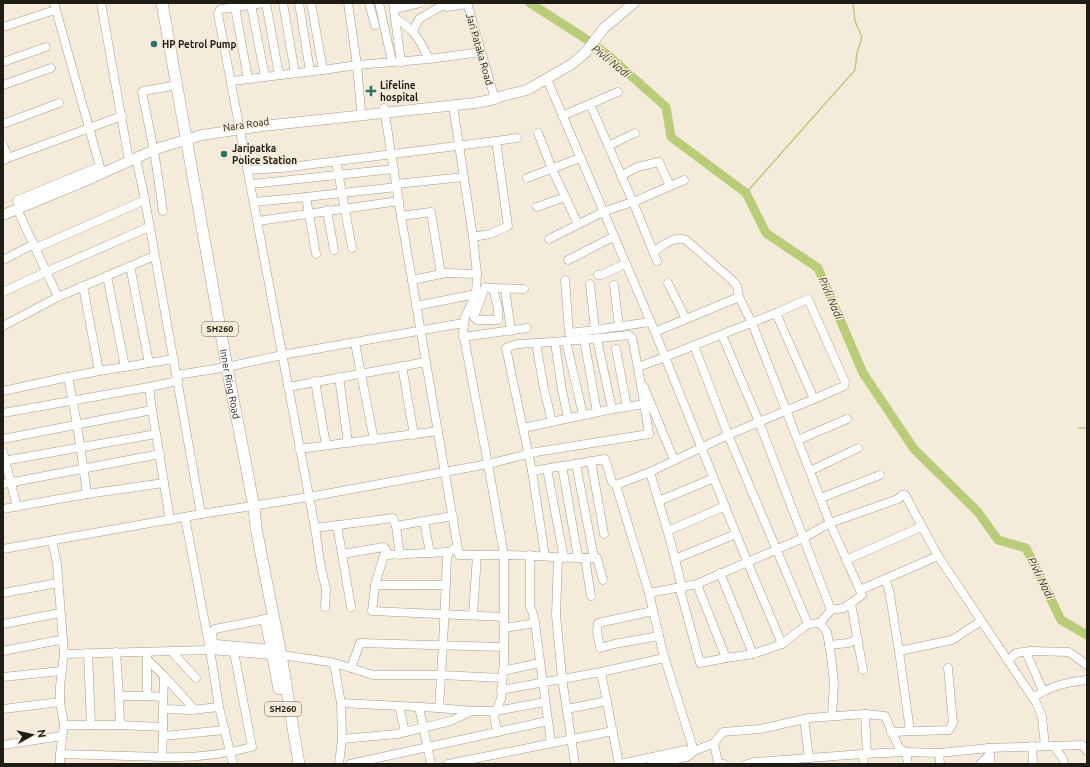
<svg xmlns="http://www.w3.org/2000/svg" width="1090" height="767" font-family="Ubuntu,sans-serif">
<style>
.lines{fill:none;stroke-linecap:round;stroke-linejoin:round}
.stream{stroke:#b9cc78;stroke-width:1.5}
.river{stroke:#b9cc78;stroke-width:9}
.minor-casing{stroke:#a59b8c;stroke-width:9}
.major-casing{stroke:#a59b8c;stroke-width:11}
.highway-casing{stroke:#a59b8c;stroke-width:12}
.minor{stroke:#fff;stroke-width:8}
.major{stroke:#fff;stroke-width:10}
.highway{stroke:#fff;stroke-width:11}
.poi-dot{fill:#2f7365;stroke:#f5ebda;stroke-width:1.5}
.labels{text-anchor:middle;stroke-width:3;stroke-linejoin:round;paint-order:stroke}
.shield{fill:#f5ebda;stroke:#605a51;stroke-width:1}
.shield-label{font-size:9px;font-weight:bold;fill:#201c16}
.poi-label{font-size:10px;font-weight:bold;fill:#201c16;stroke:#f5ebda;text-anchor:start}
.street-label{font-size:10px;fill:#201c16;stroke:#f5ebda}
.water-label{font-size:11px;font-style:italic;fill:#323a16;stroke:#f5ebda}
</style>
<rect width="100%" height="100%" fill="#f5ebda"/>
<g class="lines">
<!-- stream -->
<g class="stream">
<path d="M 746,193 L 855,70 L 857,53 L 862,37 L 855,21 L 853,3"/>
<path d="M 1079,428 L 1087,428"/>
</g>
<!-- river -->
<path class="river" d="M 530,3 L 586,39 L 609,56 L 666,107 L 671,137 L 746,193 L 766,233 L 818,268 L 863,373 L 914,449 L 978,512 L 998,540 L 1026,548 L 1061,620 L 1087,635"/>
<!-- minor casing -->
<g class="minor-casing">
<g id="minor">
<path d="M 54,3 L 100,167"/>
<path d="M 101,3 L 128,155"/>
<path d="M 265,3 L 221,9 L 219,11 L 218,14 L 315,528 L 321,568 L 326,589 L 325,607"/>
<path d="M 266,3 L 279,75"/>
<path d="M 283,3 L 295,73"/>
<path d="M 299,3 L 310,71"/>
<path d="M 369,3 L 375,25"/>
<path d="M 379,3 L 392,62"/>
<path d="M 393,3 L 395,18 C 415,30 419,39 429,59"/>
<path d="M 440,3 L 447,7 L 467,4"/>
<path d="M 467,3 L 495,99"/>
<path d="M 251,5 L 265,77"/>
<path d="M 235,7 L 248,79"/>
<path d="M 394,9 L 420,3"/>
<path d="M 395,18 L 401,62"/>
<path d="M 3,27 L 55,10"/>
<path d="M 413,31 L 419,19 L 443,5"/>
<path d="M 3,62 L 46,47"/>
<path d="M 323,70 L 357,65 L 348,3"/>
<path d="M 547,79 L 655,332"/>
<path d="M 232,81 L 323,70 L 311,3"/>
<path d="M 3,85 L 51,68"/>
<path d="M 590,104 L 618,92"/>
<path d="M 384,108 L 401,216 L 459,555 L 504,555 L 488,464 L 536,452 L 649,434 C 644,402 639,370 632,338 L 628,335 C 597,339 567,341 536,343 L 544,389 L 552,422"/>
<path d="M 361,110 L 357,65 L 429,59 L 481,52"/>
<path d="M 562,116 L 590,104 L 633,202 L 657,261"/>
<path d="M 3,124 L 59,103"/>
<path d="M 538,133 L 552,169 L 578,224"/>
<path d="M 496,141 L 517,138"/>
<path d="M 3,145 L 8,158 L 4,160"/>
<path d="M 153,146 L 142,92 L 143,91 L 172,86"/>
<path d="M 608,146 L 635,133"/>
<path d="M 154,150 L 163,211"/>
<path d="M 8,158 L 122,116"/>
<path d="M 336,161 L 352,248"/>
<path d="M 249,170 L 282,168 L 496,141 L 508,226 L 490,234 L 473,237"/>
<path d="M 621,176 L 637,167 L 659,162 L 670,186"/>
<path d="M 527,178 L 580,158"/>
<path d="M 251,184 L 394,169"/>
<path d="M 396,184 L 464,177"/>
<path d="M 306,197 L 397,187"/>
<path d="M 254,202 L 306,197 L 316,254"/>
<path d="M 537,207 L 565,197"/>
<path d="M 17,209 L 58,297"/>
<path d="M 327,210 L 334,250"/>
<path d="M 401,216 L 431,212 L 441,274"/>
<path d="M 258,221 L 399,201"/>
<path d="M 549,239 L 603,212 L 638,200 L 684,180"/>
<path d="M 36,248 L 145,200"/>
<path d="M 653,252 C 663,246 674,235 686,240 L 733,281 L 737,286 L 739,297"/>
<path d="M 3,260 L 34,244"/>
<path d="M 568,260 L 613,237"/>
<path d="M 598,275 L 601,275 L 625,264"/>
<path d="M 107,276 L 125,367"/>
<path d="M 412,280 L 446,273 L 477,274"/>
<path d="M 565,280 L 569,333 L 595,330"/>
<path d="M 668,283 L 686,319"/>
<path d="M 590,284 L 595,330 L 650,322"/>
<path d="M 614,285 L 619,327"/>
<path d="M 83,286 L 99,371"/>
<path d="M 485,287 L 474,317 L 477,320 L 498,320 L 498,308 L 493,288"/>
<path d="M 489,288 L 524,289"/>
<path d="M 505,289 L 511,331"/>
<path d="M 3,292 L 46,272 L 149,227"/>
<path d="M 416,306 L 476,294"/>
<path d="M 776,313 L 808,299 L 845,382 L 844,386 L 814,399"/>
<path d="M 3,326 L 58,297 L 154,256"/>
<path d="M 463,337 L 527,328"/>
<path d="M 584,339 L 597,412"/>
<path d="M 597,339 L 612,409"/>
<path d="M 566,341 L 583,415"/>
<path d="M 355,343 L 374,440"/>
<path d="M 555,343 L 562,390 L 568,418"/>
<path d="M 694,345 L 728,435 L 814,399 L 776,313 L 665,357 L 747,561 L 782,644 L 808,624"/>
<path d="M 616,349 L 627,407"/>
<path d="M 149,363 L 174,359"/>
<path d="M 402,366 L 414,435"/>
<path d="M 638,367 L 665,357 L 655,332 L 739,297 L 752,323 L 830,523 L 898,499 L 902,495 L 905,495 L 938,556 L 1037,704 L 1042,717 L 1045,746"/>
<path d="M 177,375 L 227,367 L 282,355 L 463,323"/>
<path d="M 68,377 L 99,371 L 149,363 L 130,266"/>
<path d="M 339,377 L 348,443"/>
<path d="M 315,381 L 326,445"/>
<path d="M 149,387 L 178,381"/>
<path d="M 288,387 L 426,362"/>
<path d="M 644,387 L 674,460"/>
<path d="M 3,391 L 68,377 L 77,424 L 87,494 L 3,509"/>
<path d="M 3,413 L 149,387 L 152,410"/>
<path d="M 523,428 L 608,410 L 644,404"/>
<path d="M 3,439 L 152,410 L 156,434"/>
<path d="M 798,440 L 847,419"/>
<path d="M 299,449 L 438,431"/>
<path d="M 3,452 L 17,507"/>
<path d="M 3,461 L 156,434 L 164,483 L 87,494"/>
<path d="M 591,461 L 604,534"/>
<path d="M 576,464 L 594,558"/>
<path d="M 562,466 L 578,557"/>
<path d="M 547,469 L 564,558"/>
<path d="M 532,471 L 506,348 L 517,344 L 536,343"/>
<path d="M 810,471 L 858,448"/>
<path d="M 164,483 L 170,520"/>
<path d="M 3,484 L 160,454"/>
<path d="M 821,498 L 880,475"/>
<path d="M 659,501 L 714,478"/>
<path d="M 201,514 L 309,497 L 488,464 L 463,332 L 465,317 L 476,294 L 477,274 L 473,237 L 453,106"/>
<path d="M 185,517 L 210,650 L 219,707 L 233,764"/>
<path d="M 424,521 L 430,553"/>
<path d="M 337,525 L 351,607"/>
<path d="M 315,528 L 393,518 L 396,526"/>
<path d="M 668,531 L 725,506"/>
<path d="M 52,541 L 57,564 L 64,654"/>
<path d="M 457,547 L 449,552 L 447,558 L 443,645 L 439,708 L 473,711 L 496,711 L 501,699 L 504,661 L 504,555 C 535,555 566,559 597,558 L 603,580"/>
<path d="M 3,549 L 201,514 L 145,200 L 136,158"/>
<path d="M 449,552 L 384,555 L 375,585 L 372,611 L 504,617"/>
<path d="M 342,554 L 384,547 L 389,555"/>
<path d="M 400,555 L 396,526 L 453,516"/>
<path d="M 530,555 L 530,607 L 532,611 L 535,623 L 551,743"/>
<path d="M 545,556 L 532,471 L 605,459 L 612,482 L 616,485"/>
<path d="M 558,558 L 556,615 L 562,678 L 575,764"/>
<path d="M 585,558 L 591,596"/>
<path d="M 675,559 L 736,534"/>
<path d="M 846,560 L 921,527"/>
<path d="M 720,573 L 753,654 L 782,644"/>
<path d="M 885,579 L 889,590 L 899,651 L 910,731"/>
<path d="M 697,584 L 726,658 L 753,654"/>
<path d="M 375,585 L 446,585"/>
<path d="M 860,590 L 938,556"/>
<path d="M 3,593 L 58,583"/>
<path d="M 649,593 L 616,485 L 650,472"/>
<path d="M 851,603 L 863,670"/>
<path d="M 653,611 L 598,623 L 597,632 L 600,648 L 614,644 L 659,636"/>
<path d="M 473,615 L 477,555"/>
<path d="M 266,619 L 215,629 L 212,632 L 213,642 L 216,644 L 271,649"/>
<path d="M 820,623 L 827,632 L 831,656 L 834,683 L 832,716"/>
<path d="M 3,624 L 60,613"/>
<path d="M 505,628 L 535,623"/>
<path d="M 829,645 L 848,643 L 858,639"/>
<path d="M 3,651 L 54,641 L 63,640"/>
<path d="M 171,651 L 196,678"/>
<path d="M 899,651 L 952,640 L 981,621"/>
<path d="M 116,652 L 119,696 L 147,696 L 147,652"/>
<path d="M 1026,652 L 1043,691"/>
<path d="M 88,653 L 91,725"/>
<path d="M 281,655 L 330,662 L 351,668"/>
<path d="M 726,658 L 700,663 L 681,593 L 682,587 L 669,536 L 650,472 L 728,435 L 808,624 L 820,623 L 831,610"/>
<path d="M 147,659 L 164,676 L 163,709"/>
<path d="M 1008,661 L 1016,653 L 1030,651 L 1069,652 L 1087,665"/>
<path d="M 334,664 L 341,703 L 439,708"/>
<path d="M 503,671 L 539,663"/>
<path d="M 601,672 L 619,764"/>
<path d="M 164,676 L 194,709"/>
<path d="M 3,677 L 61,671"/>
<path d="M 502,678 L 441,675 L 373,675 L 351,668 L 360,643 L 504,647"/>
<path d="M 501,690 L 601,672 L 664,658"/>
<path d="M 147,696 L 163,697"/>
<path d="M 1033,698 C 1050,686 1067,682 1087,680"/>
<path d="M 399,706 L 405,732"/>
<path d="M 419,707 L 431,764"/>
<path d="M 3,709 L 60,702"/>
<path d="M 567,709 L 607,701"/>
<path d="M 865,714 L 867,754"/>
<path d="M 804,719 L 809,758"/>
<path d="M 64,725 L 120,725 L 119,696"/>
<path d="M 120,725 L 163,727"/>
<path d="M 497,732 L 548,721"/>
<path d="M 891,732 L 949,730 L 953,723 L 948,668"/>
<path d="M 163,736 L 225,730"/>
<path d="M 342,739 L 397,734 L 451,721 L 472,711"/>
<path d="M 714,743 L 718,763 L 724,764"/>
<path d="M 3,745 L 62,736"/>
<path d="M 1032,746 L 1033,764"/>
<path d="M 1054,746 L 1063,759 L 1064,764"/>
<path d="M 989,748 L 991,764"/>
<path d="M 694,751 L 663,653 L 649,593 L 697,584 L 803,538 L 830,523 L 862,595 L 844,608 L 831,610 L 759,422 L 722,335"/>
<path d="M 906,752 L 908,764"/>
<path d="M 939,753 L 940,764"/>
<path d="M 60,754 L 64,725 L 60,702 L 60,686 L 64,654 L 210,650 L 272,655"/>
<path d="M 863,754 L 864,764"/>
<path d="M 162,757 C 192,758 222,755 252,747 L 234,652"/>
<path d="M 60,764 L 60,754 L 162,757 L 163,736 L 163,709 L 191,710 L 219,707"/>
<path d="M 339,764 L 342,739 L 341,703"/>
<path d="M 350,764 L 497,732 L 494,715 L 496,711 L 545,702"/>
<path d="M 448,764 L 613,731"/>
<path d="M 620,764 L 685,750 L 694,751"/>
<path d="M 651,764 L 687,757 L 694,751 L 714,743 L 723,732 L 760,729 L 809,718 L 865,714 L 885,716 L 899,748 L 906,752"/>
<path d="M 747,764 L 754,762 L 863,754 L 906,752 L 939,753 L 989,748 L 1082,745 L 1087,751"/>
<path d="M 980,764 L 989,755"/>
</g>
</g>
<!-- major casing -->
<g class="major-casing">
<g id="major">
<path d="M 18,201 L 96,169"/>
<path d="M 3,215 L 83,182 L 156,149 L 202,135 L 263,126 L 475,103 L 495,99 L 502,96 L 527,90 L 572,64 L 586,52 L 604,28 L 634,3"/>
</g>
</g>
<!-- highway casing -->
<g class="highway-casing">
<g id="highway">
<path id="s1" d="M 162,3 L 227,367 L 254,507 L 256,528 L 281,655 L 299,764"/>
<path d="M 266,620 L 279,689"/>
</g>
</g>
<!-- minor -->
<use href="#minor" class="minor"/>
<!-- major -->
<use href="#major" class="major"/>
<!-- highway -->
<use href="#highway" class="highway"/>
</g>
<!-- markers -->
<g class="poi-dot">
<circle cx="154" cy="44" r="4"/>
<path d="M369 85h4v4h4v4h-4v4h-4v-4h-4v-4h4z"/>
<circle cx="224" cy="154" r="4"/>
</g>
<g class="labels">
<!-- shield labels -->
<g class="shield">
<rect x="202" y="322" width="36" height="14" rx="3"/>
<rect x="265" y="702" width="36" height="14" rx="3"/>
</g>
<g class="shield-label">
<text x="220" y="332">SH260</text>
<text x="283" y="712">SH260</text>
</g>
<!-- poi labels -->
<g class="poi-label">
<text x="162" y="48">HP Petrol Pump</text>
<text x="380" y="89">Lifeline<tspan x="380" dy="12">hospital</tspan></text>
<text x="232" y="152">Jaripatka<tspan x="232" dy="12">Police Station</tspan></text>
</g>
<!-- street labels -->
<g class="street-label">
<text transform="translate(480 49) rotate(74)" y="4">Jari Pataka Road</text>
<text transform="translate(246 124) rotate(-8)" y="4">Nara Road</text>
<text dy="4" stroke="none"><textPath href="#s1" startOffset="387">Inner Ring Road</textPath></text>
</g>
<!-- water labels -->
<g class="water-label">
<text transform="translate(611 61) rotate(39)" y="4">Pivli Nadi</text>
<text transform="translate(831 298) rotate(67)" y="4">Pivli Nadi</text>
<text transform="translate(1041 578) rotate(64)" y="4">Pivli Nadi</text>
</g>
</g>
<!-- border -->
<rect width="1090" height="767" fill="none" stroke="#201c16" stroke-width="8"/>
<!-- north arrow -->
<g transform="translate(32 735) rotate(82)" stroke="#f5ebda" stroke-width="3" paint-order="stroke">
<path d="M0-3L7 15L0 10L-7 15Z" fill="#201c16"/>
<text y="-6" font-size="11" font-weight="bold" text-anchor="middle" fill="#201c16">N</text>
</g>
</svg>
